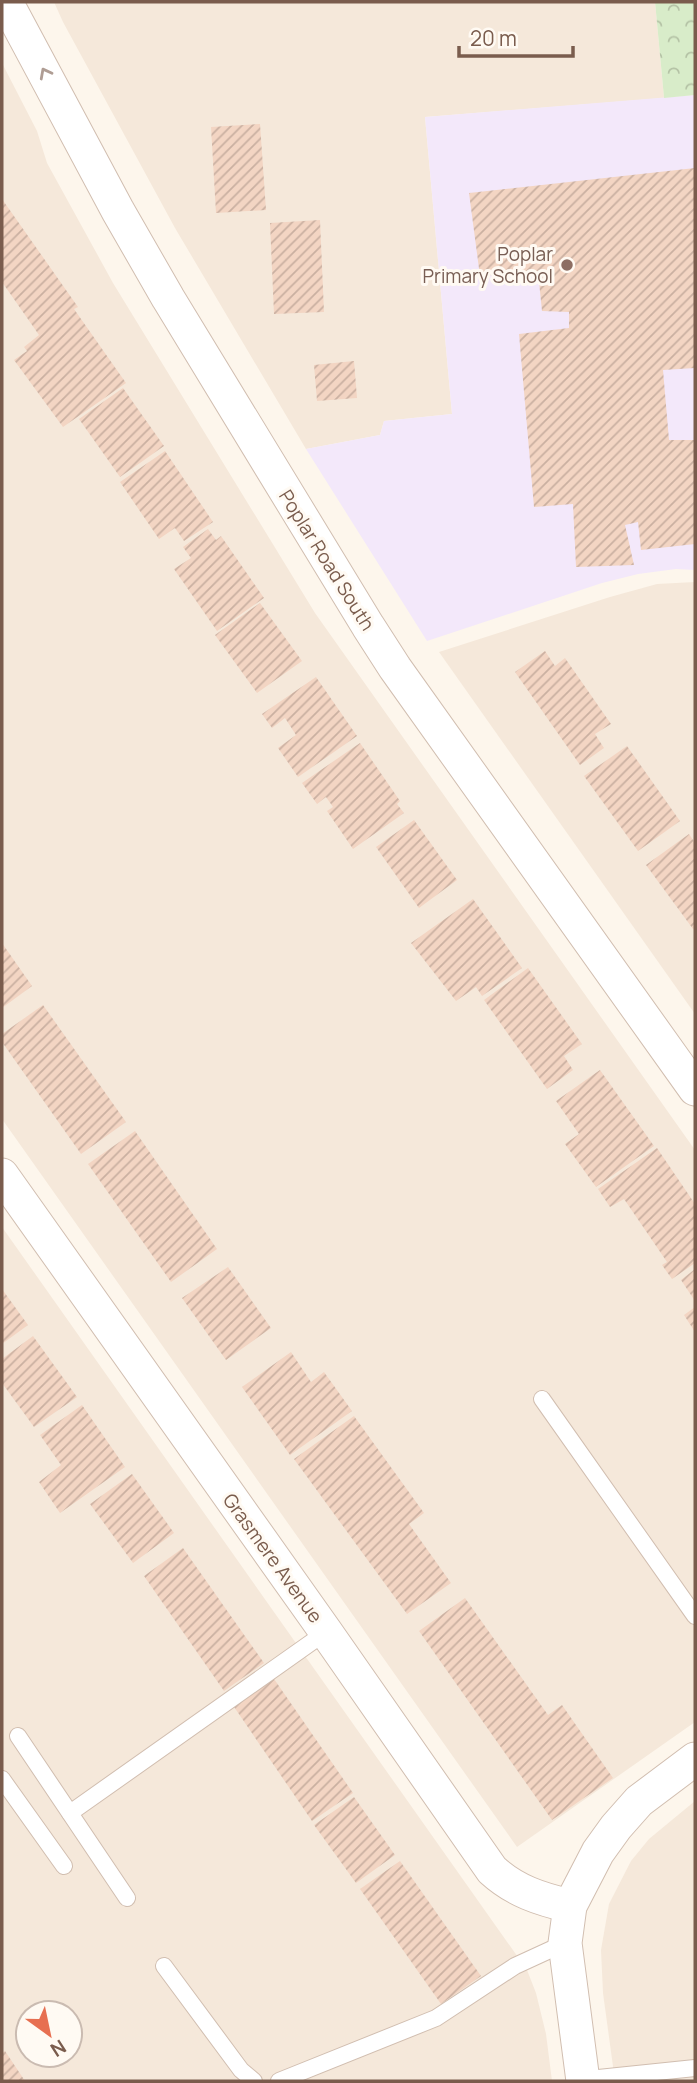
<svg xmlns="http://www.w3.org/2000/svg" width="697" height="2083" font-family="Manrope,sans-serif">
<style>
.residential{fill:#f5e8da;fill-rule:evenodd}
.education{fill:#f3e8fa}
.park{fill:url(#park-crowns)}
.building{fill:url(#building-hatch)}
.lines{fill:none;stroke-linecap:round;stroke-linejoin:round}
.lane-casing{stroke:#d1beb0;stroke-width:18}
.street-casing{stroke:#d1beb0;stroke-width:35}
.lane{stroke:#fff;stroke-width:16}
.street{stroke:#fff;stroke-width:33}
.oneway{stroke:#af9d94}
.education-dot{fill:#8d6e63;stroke:#fffaf3;stroke-width:2.5}
.labels{text-anchor:middle;stroke-width:6;stroke-linejoin:round;paint-order:stroke}
.education-label{font-size:19px;fill:#785e54;stroke:#fffaf3;text-anchor:end}
.street-label{font-size:19px;fill:#7a5c4d;stroke:#fffaf3}
</style>
<defs>
<pattern id="park-crowns" width="20" height="18" patternUnits="userSpaceOnUse" patternTransform="scale(1.75)"><rect width="20" height="18" fill="#d8ecc9"/><path d="M2 6a3 3 0 1 1 6 0M12 15a3 3 0 1 1 6 0" fill="none" stroke="#b4c2a5"/></pattern>
<pattern id="building-hatch" width="6" height="6" patternUnits="userSpaceOnUse" patternTransform="scale(1.75)"><rect width="6" height="6" fill="#f3d5c3"/><path d="M-1 1l2-2M0 6l6-6M5 7l2-2" fill="none" stroke="#cab0a1"/></pattern>
</defs>
<rect width="100%" height="100%" fill="#fdf6ec"/>
<!-- residential -->
<g class="residential">
<path d="M 54,2 L 655,2 L 664,98 L 425,117 L 452,414 L 384,421 L 380,435 L 306,449 L 175,228 L 63,22 Z"/>
<path d="M 2,63 L 37,131 L 47,163 L 113,283 L 315,613 L 695,1150 L 695,1722 L 517,1847 L 2,1119 Z"/>
<path d="M 695,582 L 695,1014 L 439,652 L 610,597 L 657,584 Z"/>
<path d="M 2,1227 L 527,1970 L 536,1993 L 546,2034 L 552,2081 L 2,2081 ZM 28,2013 L 70,2013 L 70,2055 L 28,2055 Z"/>
<path d="M 695,1801 L 695,2081 L 615,2081 L 603,1993 L 601,1950 L 609,1904 L 631,1861 L 649,1839 Z"/>
</g>
<!-- education -->
<path class="education" d="M 695,95 L 695,570 L 676,569 L 638,574 L 602,583 L 427,641 L 306,449 L 380,435 L 384,421 L 452,414 L 425,117 Z"/>
<!-- park -->
<path class="park" d="M 655,2 L 695,2 L 695,95 L 664,98 Z"/>
<!-- building -->
<g class="building">
<path d="M 260,124 L 266,210 L 216,213 L 211,127 Z"/>
<path d="M 695,168 L 695,368 L 663,370 L 669,440 L 695,440 L 695,544 L 641,550 L 638,522 L 625,525 L 634,565 L 576,567 L 573,504 L 534,507 L 519,334 L 569,328 L 569,312 L 542,311 L 538,272 L 480,276 L 469,193 Z"/>
<path d="M 2,199 L 78,307 L 74,309 L 126,383 L 63,427 L 14,360 L 27,351 L 24,347 L 39,335 L 2,282 Z"/>
<path d="M 320,220 L 324,312 L 274,314 L 270,223 Z"/>
<path d="M 354,361 L 357,398 L 317,401 L 314,365 Z"/>
<path d="M 123,388 L 164,446 L 120,477 L 79,419 Z"/>
<path d="M 165,451 L 213,522 L 184,541 L 175,528 L 159,539 L 120,482 Z"/>
<path d="M 208,529 L 216,540 L 221,536 L 264,598 L 217,631 L 174,569 L 191,558 L 183,547 Z"/>
<path d="M 260,603 L 302,661 L 257,693 L 215,635 Z"/>
<path d="M 545,651 L 555,666 L 565,658 L 611,724 L 595,734 L 604,748 L 580,765 L 515,672 Z"/>
<path d="M 316,677 L 357,736 L 298,777 L 278,748 L 296,735 L 285,718 L 272,728 L 262,714 Z"/>
<path d="M 360,743 L 400,801 L 397,804 L 404,813 L 353,849 L 327,811 L 333,807 L 326,797 L 317,804 L 302,783 Z"/>
<path d="M 627,746 L 680,821 L 638,851 L 584,776 Z"/>
<path d="M 414,820 L 457,880 L 419,908 L 376,847 Z"/>
<path d="M 689,834 L 695,843 L 695,928 L 693,929 L 646,865 Z"/>
<path d="M 473,899 L 522,968 L 482,996 L 476,987 L 456,1001 L 411,943 Z"/>
<path d="M 2,943 L 32,986 L 2,1008 Z"/>
<path d="M 528,968 L 582,1044 L 564,1056 L 573,1070 L 547,1089 L 484,1000 Z"/>
<path d="M 43,1005 L 126,1122 L 81,1154 L 2,1042 L 2,1034 Z"/>
<path d="M 600,1070 L 654,1146 L 596,1187 L 565,1144 L 579,1134 L 556,1101 Z"/>
<path d="M 135,1131 L 217,1249 L 171,1282 L 88,1164 Z"/>
<path d="M 657,1148 L 695,1204 L 695,1263 L 672,1279 L 662,1265 L 667,1262 L 624,1199 L 610,1207 L 598,1189 Z"/>
<path d="M 228,1267 L 271,1328 L 226,1360 L 182,1298 Z"/>
<path d="M 695,1269 L 695,1301 L 681,1280 Z"/>
<path d="M 2,1289 L 28,1325 L 2,1344 Z"/>
<path d="M 695,1307 L 695,1332 L 684,1315 Z"/>
<path d="M 33,1336 L 77,1397 L 34,1427 L 2,1383 L 2,1359 Z"/>
<path d="M 291,1352 L 311,1382 L 324,1372 L 352,1411 L 290,1455 L 242,1387 Z"/>
<path d="M 82,1405 L 125,1467 L 60,1513 L 39,1482 L 61,1465 L 40,1435 Z"/>
<path d="M 354,1416 L 424,1513 L 409,1524 L 451,1583 L 407,1614 L 294,1459 Z"/>
<path d="M 132,1474 L 174,1533 L 133,1563 L 90,1504 Z"/>
<path d="M 183,1548 L 264,1663 L 224,1691 L 144,1576 Z"/>
<path d="M 465,1598 L 548,1715 L 562,1705 L 613,1778 L 552,1820 L 419,1631 Z"/>
<path d="M 272,1676 L 353,1793 L 312,1821 L 232,1704 Z"/>
<path d="M 354,1797 L 395,1855 L 356,1883 L 314,1825 Z"/>
<path d="M 400,1861 L 481,1976 L 441,2004 L 360,1889 Z"/>
<path d="M 5,2051 L 25,2081 L 2,2081 L 2,2053 Z"/>
</g>
<g class="lines">
<!-- lane casing -->
<g class="lane-casing">
<g id="lane">
<path d="M 542,1399 L 695,1616"/>
<path d="M 18,1736 L 127,1898"/>
<path d="M 2,1779 L 64,1866"/>
<path d="M 70,1813 L 326,1632"/>
<path d="M 164,1966 L 241,2070 L 254,2081"/>
<path d="M 579,2080 L 695,2068"/>
<path d="M 279,2081 L 436,2018 L 515,1966 L 565,1943"/>
</g>
</g>
<!-- street casing -->
<g class="street-casing">
<g id="street">
<path d="M 3,2 L 11,11 L 118,211 L 168,298 L 368,626 L 395,668 L 695,1089"/>
<path d="M 2,1175 L 326,1632 L 492,1870 C 515,1891 540,1899 570,1906"/>
<path d="M 583,2081 L 565,1943 L 570,1906 L 598,1852 L 616,1827 L 639,1801 L 695,1759"/>
</g>
</g>
<!-- lane -->
<use href="#lane" class="lane"/>
<!-- street -->
<use href="#street" class="street"/>
</g>
<!-- one-way arrows -->
<defs><path id="oneway-chevron" d="M-2-3.5L2.5 0L-2 3.5" fill="none" stroke-width="1.6" stroke-linecap="round" stroke-linejoin="round" transform="scale(1.75)"/></defs>
<use class="oneway" href="#oneway-chevron" transform="translate(45 73) rotate(-118)"/>
<!-- markers -->
<circle class="education-dot" cx="567" cy="265" r="7"/>
<g class="labels">
<!-- education labels -->
<g class="education-label">
<text x="553" y="261">Poplar<tspan x="553" dy="22">Primary School</tspan></text>
</g>
<!-- street labels -->
<g class="street-label">
<text transform="translate(327 560) rotate(58)" y="7">Poplar Road South</text>
<text transform="translate(273 1558) rotate(54)" y="7">Grasmere Avenue</text>
</g>
</g>
<!-- border -->
<rect width="697" height="2083" fill="none" stroke="#7a5c4d" stroke-width="7"/>
<!-- north arrow -->
<g transform="translate(49 2034) rotate(147)"><circle r="33" fill="#fffaf3" stroke="#cabbb1" stroke-width="2"/>
<path d="M0-5L12 26L0 18L-12 26Z" fill="#e76f51"/>
<text y="-10" font-size="19" font-weight="bold" text-anchor="middle" fill="#7a5c4d">N</text>
</g>
<!-- scale -->
<path d="M459 46v10h114v-10" fill="none" stroke="#7a5c4d" stroke-width="3.5"/>
<text x="470" y="46" font-size="21" fill="#7a5c4d" stroke="#fffaf3" stroke-width="5" paint-order="stroke">20 m</text>
</svg>
